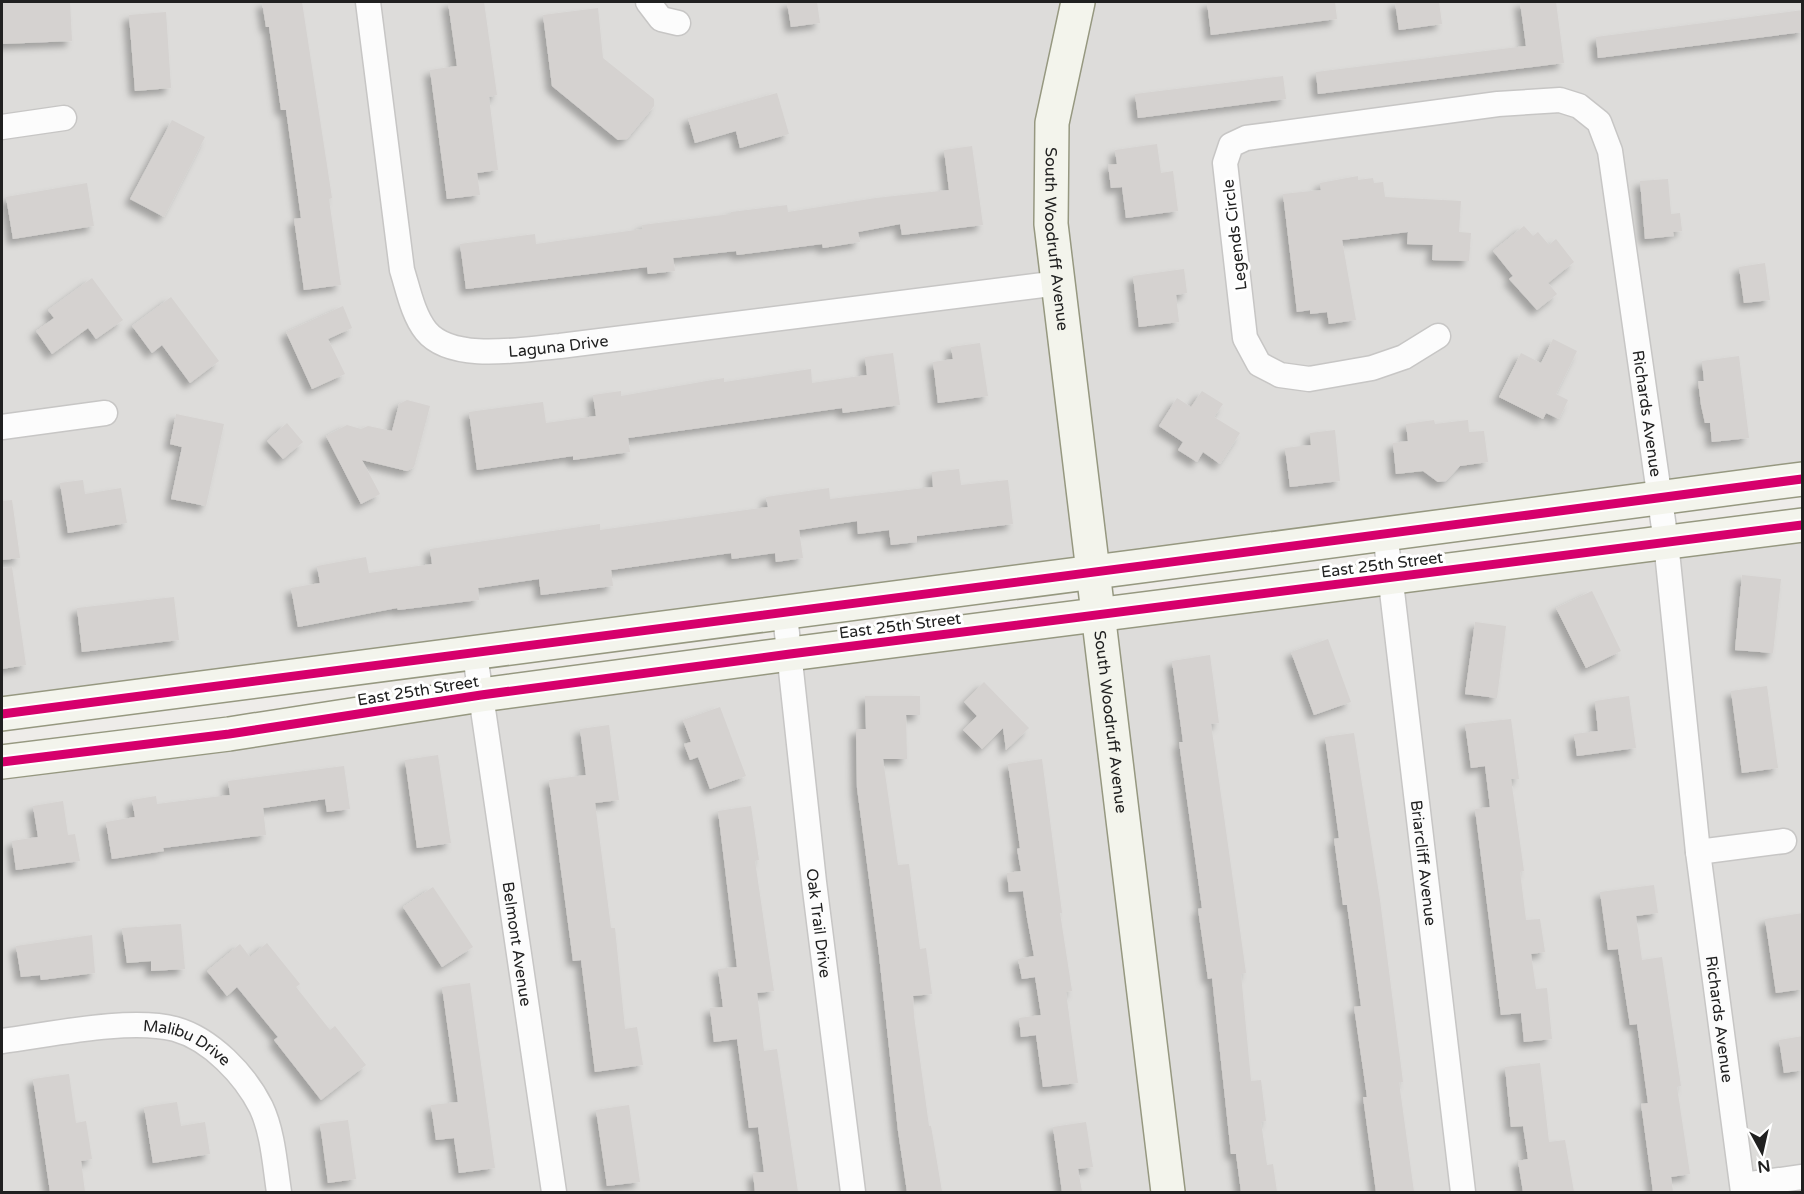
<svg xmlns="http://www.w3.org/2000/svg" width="1804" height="1194" font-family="'Varela Round',sans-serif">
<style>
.residential{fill:#dddcda}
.building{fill:#d5d2d0;filter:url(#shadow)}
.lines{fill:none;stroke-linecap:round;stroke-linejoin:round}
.street-casing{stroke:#c7c6c5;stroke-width:27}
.secondary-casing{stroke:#969880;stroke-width:36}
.street{stroke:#fcfcfc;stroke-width:24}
.secondary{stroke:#f3f4ec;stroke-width:33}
.cycleway-casing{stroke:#fff;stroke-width:13}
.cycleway{stroke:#d6006c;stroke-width:9}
.labels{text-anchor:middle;stroke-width:6;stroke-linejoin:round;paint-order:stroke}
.street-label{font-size:16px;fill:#202020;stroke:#fff}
</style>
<defs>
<filter id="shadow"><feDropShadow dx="-5.5" dy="5.5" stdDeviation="3" flood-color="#0004"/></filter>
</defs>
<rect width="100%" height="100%" fill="#eeece9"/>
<!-- residential -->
<g class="residential">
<path d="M 2,2 L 1802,2 L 1802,479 L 2,714 Z"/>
<path d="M 1802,524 L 1802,1192 L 2,1192 L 2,761 Z"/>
</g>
<!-- building -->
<g class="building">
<path d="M 13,2 L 70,2 L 72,41 L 2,44 L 2,3 Z"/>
<path d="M 262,2 L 302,2 L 332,198 L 329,199 L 341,285 L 304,290 L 294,219 L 301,218 L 286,110 L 281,110 L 269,27 L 266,27 Z"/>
<path d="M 448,2 L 484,2 L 497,95 L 489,97 L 498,170 L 477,173 L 480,195 L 447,199 L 430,70 L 457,66 Z"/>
<path d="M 787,2 L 817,2 L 820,23 L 791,27 Z"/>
<path d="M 1207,2 L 1335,2 L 1337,19 L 1211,35 Z"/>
<path d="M 1395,2 L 1439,2 L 1442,24 L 1399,30 Z"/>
<path d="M 1520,2 L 1556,2 L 1564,63 L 1318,94 L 1316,72 L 1526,46 Z"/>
<path d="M 598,8 L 603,58 L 654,99 L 654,106 L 627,139 L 618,140 L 552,86 L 543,15 Z"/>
<path d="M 1803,10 L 1803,32 L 1598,58 L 1596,37 Z"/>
<path d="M 166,12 L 171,88 L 135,91 L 129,15 Z"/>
<path d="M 1283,76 L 1286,99 L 1138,118 L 1135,94 Z"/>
<path d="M 777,93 L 789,134 L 740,148 L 736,131 L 695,143 L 688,118 Z"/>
<path d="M 172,120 L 205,137 L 164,217 L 130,199 Z"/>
<path d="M 1157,144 L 1161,173 L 1173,171 L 1178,211 L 1126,218 L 1122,187 L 1111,188 L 1108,165 L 1117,164 L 1115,150 Z"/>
<path d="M 972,146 L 983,225 L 902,235 L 900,224 L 858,232 L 860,242 L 823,248 L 822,244 L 737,255 L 736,251 L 673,258 L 675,271 L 648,274 L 647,267 L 466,289 L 460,244 L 535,234 L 536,244 L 643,229 L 642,225 L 731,214 L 731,212 L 787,205 L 788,212 L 876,198 L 949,190 L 944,150 Z"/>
<path d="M 1358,176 L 1358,180 L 1373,178 L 1374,183 L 1383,182 L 1385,197 L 1461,201 L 1459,232 L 1471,233 L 1469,261 L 1432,260 L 1433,245 L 1407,244 L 1408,232 L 1342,240 L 1356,320 L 1329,324 L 1327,312 L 1310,314 L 1310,310 L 1297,312 L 1283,194 L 1321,190 L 1320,183 Z"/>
<path d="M 1668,179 L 1671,214 L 1680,213 L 1682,231 L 1673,232 L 1674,236 L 1645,239 L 1640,181 Z"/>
<path d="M 87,183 L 94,226 L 13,239 L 6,197 Z"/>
<path d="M 1524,226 L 1533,236 L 1538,232 L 1549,245 L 1556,239 L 1574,262 L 1548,283 L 1557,294 L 1537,310 L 1509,279 L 1513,276 L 1493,251 Z"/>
<path d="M 1765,263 L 1770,300 L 1744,303 L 1739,267 Z"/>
<path d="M 1184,269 L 1187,293 L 1176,295 L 1179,322 L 1139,327 L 1133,276 Z"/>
<path d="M 92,278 L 123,320 L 96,339 L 88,328 L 52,354 L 36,331 L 54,318 L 48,310 Z"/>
<path d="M 171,297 L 219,361 L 190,383 L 162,345 L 152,353 L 132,326 Z"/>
<path d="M 343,306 L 352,328 L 328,339 L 345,374 L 312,389 L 286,332 Z"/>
<path d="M 1553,339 L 1577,351 L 1556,394 L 1568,400 L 1559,419 L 1546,413 L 1543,419 L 1499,397 L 1521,353 L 1541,363 Z"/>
<path d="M 980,343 L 988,396 L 938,403 L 933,362 L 953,359 L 951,347 Z"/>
<path d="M 893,353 L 900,405 L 843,413 L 842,408 L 628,438 L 630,452 L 573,460 L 573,456 L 477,470 L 469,412 L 543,402 L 546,423 L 596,416 L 593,395 L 621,391 L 621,396 L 724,378 L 724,382 L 811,369 L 812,383 L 867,375 L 865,357 Z"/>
<path d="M 1739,356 L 1749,438 L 1712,442 L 1710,423 L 1705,423 L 1701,405 L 1698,381 L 1704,381 L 1702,361 Z"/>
<path d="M 1202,391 L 1223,404 L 1214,417 L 1240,433 L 1220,464 L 1203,452 L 1197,462 L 1178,450 L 1183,442 L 1159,426 L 1177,398 L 1191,407 Z"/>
<path d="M 407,400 L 430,406 L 414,467 L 407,471 L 362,460 L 380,494 L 361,504 L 326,436 L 347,425 L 361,429 L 368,426 L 392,431 L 399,404 Z"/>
<path d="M 176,414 L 224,424 L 206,506 L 171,499 L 182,447 L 170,444 Z"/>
<path d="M 1434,420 L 1435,424 L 1468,420 L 1469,432 L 1484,431 L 1488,462 L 1460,466 L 1446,481 L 1438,482 L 1423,471 L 1396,474 L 1393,443 L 1408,441 L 1406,424 Z"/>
<path d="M 287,423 L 303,442 L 283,459 L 267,441 Z"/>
<path d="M 1335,430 L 1340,481 L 1290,487 L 1285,448 L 1311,445 L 1310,433 Z"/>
<path d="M 959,469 L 961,485 L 1008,480 L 1013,524 L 917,536 L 917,542 L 891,545 L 889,530 L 858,534 L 857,521 L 799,530 L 803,558 L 776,562 L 775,553 L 732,559 L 731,553 L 611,570 L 613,586 L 541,595 L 539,579 L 478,588 L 479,600 L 398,610 L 397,608 L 298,627 L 291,588 L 320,583 L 317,566 L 366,557 L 369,573 L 432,564 L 430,549 L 600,524 L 600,530 L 768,507 L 766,497 L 829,488 L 830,499 L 933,487 L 932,472 Z"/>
<path d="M 83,480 L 85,494 L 121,488 L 127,523 L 68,533 L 60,483 Z"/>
<path d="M 12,500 L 20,558 L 2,560 L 2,501 Z"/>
<path d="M 12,567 L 26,665 L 2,669 L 2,568 Z"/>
<path d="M 1742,575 L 1781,579 L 1773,653 L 1735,650 Z"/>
<path d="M 1592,591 L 1621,651 L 1586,668 L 1556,608 Z"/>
<path d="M 174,597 L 179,640 L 82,652 L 77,608 Z"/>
<path d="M 1475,622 L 1506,626 L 1497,698 L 1465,694 Z"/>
<path d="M 1328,639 L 1351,702 L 1314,715 L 1291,652 Z"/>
<path d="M 1210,655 L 1219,723 L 1211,724 L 1246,973 L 1241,974 L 1251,1081 L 1261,1080 L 1266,1121 L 1261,1122 L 1267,1165 L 1273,1164 L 1277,1192 L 1241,1192 L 1236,1154 L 1231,1154 L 1212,978 L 1208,979 L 1198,909 L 1202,908 L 1179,742 L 1183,742 L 1172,661 Z"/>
<path d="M 984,682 L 1029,728 L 1006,750 L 1003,728 L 982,749 L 963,730 L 977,716 L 964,702 Z"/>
<path d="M 1767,686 L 1778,768 L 1742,773 L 1731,691 Z"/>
<path d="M 865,696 L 920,696 L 920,715 L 906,715 L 907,759 L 883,759 L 898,865 L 909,864 L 920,949 L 926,948 L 932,994 L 913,996 L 914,1016 L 929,1126 L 931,1126 L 942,1192 L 907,1192 L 898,1131 L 879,955 L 857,788 L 856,729 L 866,729 Z"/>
<path d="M 1629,696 L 1636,748 L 1577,756 L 1574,734 L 1598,731 L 1595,701 Z"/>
<path d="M 720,707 L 746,776 L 710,789 L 698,757 L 690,760 L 684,744 L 691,742 L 683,720 Z"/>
<path d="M 1511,719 L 1519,779 L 1511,779 L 1524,871 L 1520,872 L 1526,920 L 1540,919 L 1545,952 L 1531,954 L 1536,989 L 1547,988 L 1552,1039 L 1524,1042 L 1521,1013 L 1501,1015 L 1475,809 L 1490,807 L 1485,766 L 1471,768 L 1465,724 Z"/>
<path d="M 609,725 L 619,800 L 595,803 L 611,928 L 615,928 L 625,1029 L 637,1027 L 643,1065 L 595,1072 L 581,960 L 573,961 L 549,780 L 586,775 L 580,729 Z"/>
<path d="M 1354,733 L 1380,900 L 1403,1082 L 1399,1082 L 1414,1192 L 1376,1192 L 1363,1097 L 1367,1097 L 1354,1007 L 1361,1006 L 1347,905 L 1343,905 L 1334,839 L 1339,838 L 1325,737 Z"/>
<path d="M 438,755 L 451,843 L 417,848 L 405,760 Z"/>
<path d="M 1042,759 L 1062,913 L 1060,913 L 1072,991 L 1066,992 L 1078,1083 L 1043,1087 L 1036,1035 L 1021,1037 L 1019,1018 L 1041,1015 L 1035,977 L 1022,979 L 1018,959 L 1034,956 L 1027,918 L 1023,891 L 1009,892 L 1007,873 L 1021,871 L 1017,849 L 1020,848 L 1008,764 Z"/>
<path d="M 344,766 L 350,809 L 327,812 L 325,799 L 263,808 L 266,835 L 163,848 L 164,851 L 112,859 L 106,822 L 135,817 L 132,800 L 156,796 L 157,804 L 230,795 L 228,781 Z"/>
<path d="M 63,801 L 68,835 L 75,834 L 80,861 L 16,870 L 12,841 L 38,837 L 33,806 Z"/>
<path d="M 751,806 L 759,860 L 755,861 L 774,991 L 757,993 L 764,1051 L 777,1049 L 798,1192 L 755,1192 L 753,1173 L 764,1172 L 758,1127 L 749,1128 L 737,1039 L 714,1042 L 710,1008 L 723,1007 L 718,969 L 737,967 L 718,811 Z"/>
<path d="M 1654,885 L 1658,913 L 1636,916 L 1642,960 L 1662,957 L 1681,1086 L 1677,1087 L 1690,1174 L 1671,1177 L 1673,1192 L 1653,1192 L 1641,1104 L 1648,1103 L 1637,1024 L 1630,1025 L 1618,949 L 1608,950 L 1600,892 Z"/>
<path d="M 433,887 L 473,947 L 442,967 L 403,907 Z"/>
<path d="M 1803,913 L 1803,989 L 1776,993 L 1765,919 Z"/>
<path d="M 181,924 L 185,969 L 151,971 L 151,961 L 127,963 L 122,928 Z"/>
<path d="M 92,935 L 95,973 L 41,980 L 40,975 L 21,977 L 16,946 Z"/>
<path d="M 267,943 L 300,984 L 296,987 L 330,1030 L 335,1026 L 366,1065 L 321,1100 L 274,1040 L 278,1037 L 237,987 L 227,996 L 207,971 L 240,944 L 250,957 Z"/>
<path d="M 470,983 L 495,1168 L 459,1173 L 454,1138 L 436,1140 L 431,1105 L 458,1102 L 442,987 Z"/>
<path d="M 1803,1036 L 1803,1070 L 1784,1073 L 1779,1040 Z"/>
<path d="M 1540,1063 L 1549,1142 L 1565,1140 L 1574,1192 L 1523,1192 L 1518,1161 L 1528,1159 L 1523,1126 L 1511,1127 L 1505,1067 Z"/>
<path d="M 69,1074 L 76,1123 L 86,1121 L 92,1159 L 81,1161 L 85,1192 L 50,1192 L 33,1079 Z"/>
<path d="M 177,1102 L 181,1126 L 205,1122 L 210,1154 L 153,1163 L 144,1107 Z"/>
<path d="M 629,1105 L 640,1182 L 607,1186 L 596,1110 Z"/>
<path d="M 348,1120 L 356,1179 L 328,1183 L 320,1124 Z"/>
<path d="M 1086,1122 L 1093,1167 L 1078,1169 L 1082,1192 L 1062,1192 L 1053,1127 Z"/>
</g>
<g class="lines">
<!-- street casing -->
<g class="street-casing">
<g id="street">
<path id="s1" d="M 368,2 L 402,270 C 408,289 413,315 426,331 C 452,363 524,349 560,346 L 1059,283"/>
<path d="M 648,2 L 661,19 L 678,23"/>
<path d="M 2,127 L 64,118"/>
<path id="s2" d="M 1438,336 L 1404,357 L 1372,368 L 1309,379 L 1280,375 L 1259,364 L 1245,338 L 1225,163 L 1231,145 L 1246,138 L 1498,104 L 1560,100 L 1579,106 L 1599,122 L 1610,151 L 1666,542 L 1698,852 L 1743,1192"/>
<path d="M 2,427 L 105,413"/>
<path id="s3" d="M 1385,532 L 1463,1192"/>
<path id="s4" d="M 785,615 L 814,882 L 853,1192"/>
<path id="s5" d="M 475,655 L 554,1192"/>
<path d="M 1698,852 L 1784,841"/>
<path id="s6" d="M 2,1041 C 49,1035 129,1017 175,1029 C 211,1039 245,1075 261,1107 C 273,1132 275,1166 279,1192"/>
<path d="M 1743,1185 L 1802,1177"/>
</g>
</g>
<!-- secondary casing -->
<g class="secondary-casing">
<g id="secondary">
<path id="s7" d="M 1078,2 L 1052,123 L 1051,224 L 1168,1192"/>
<path d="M 2,714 C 602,639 1202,557 1802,479"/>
<path d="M 2,762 L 229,734 L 481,695 L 790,654 L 1802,525"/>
</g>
</g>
<!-- street -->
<use href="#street" class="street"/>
<!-- secondary -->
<use href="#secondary" class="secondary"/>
<!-- cycleway casing -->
<g class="cycleway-casing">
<g id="cycleway">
<path d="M 2,714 C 602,639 1202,557 1802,479"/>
<path d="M 2,762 L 229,734 L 481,695 L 790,654 L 1802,525"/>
</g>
</g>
<!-- cycleway -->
<use href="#cycleway" class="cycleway"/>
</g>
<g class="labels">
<!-- street labels -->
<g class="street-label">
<text transform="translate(1234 235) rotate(-97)" y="6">Legends Circle</text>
<text dy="6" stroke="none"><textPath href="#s7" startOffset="240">South Woodruff Avenue</textPath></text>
<text dy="6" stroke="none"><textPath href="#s1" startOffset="474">Laguna Drive</textPath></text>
<text dy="6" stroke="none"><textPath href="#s2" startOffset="1090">Richards Avenue</textPath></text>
<text transform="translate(1382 564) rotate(-7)" y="6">East 25th Street</text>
<text transform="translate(900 625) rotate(-7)" y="6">East 25th Street</text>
<text transform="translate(418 690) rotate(-9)" y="6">East 25th Street</text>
<text dy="6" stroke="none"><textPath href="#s7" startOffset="726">South Woodruff Avenue</textPath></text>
<text dy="6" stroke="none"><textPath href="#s3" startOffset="333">Briarcliff Avenue</textPath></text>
<text dy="6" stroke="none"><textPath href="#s4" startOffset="310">Oak Trail Drive</textPath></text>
<text dy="6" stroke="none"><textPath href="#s5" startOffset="292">Belmont Avenue</textPath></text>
<text dy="6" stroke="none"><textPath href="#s2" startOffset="1700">Richards Avenue</textPath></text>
<text dy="6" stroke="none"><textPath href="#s6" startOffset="190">Malibu Drive</textPath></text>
</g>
</g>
<!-- border -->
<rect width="1804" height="1194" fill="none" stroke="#202020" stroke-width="6"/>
<!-- north arrow -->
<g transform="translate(1762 1152) rotate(172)" stroke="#ffffff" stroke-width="4.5" paint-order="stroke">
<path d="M0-4.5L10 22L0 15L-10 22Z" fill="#202020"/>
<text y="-9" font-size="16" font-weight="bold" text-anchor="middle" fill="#202020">N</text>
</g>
</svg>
